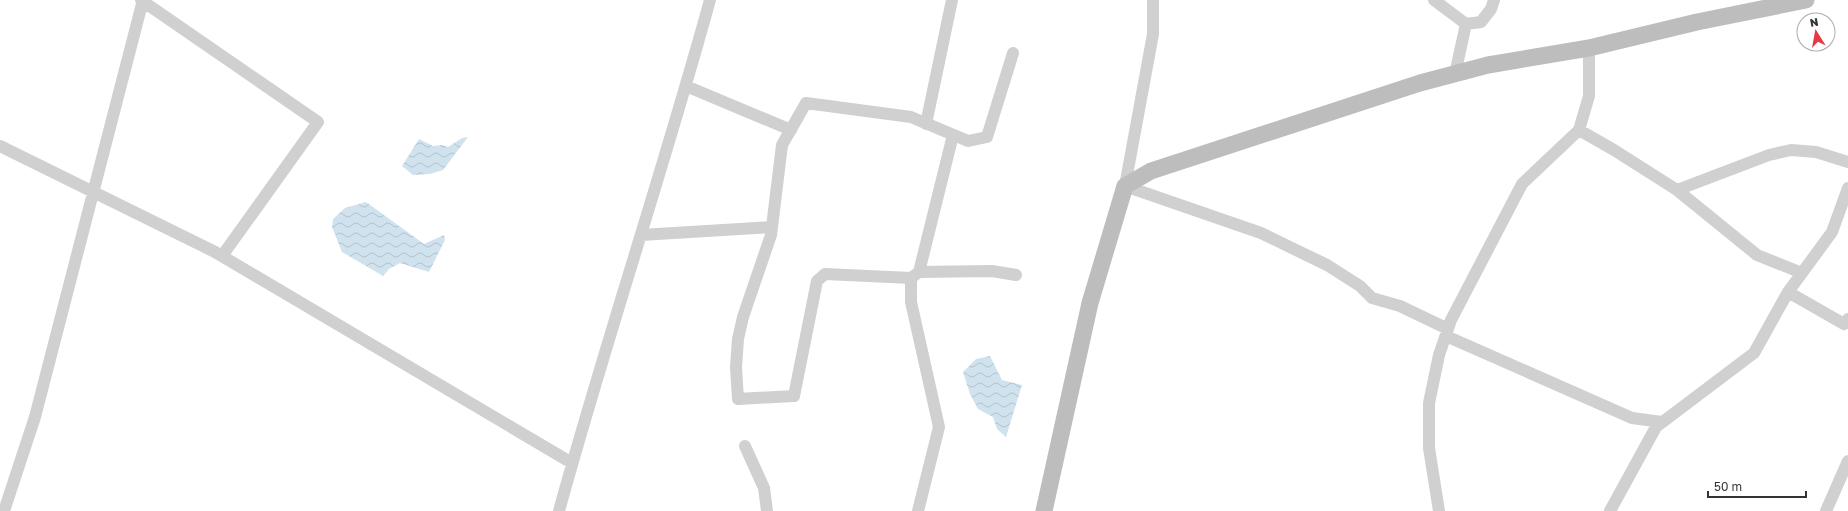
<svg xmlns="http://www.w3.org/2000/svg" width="1848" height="511" font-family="'Golos Text',sans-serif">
<defs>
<pattern id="water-waves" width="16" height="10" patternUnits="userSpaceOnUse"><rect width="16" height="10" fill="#cfe2ee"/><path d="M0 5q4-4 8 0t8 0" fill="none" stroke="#b2c2cd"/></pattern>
</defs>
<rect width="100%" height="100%" fill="#fff"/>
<path fill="url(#water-waves)" d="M468,137l-25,33 -13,4 -17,1 -11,-9 17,-27 14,7 9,-1 6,2 14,-9z
M366,202l58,42 20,-9 1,5 -16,32 -29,-9 -11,6 -6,7 -41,-24 -10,-25 1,-8 12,-11z
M990,356l12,24 20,5 -16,52 -9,-8 -4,-12 -15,-8 -8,-15 -7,-22 13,-13z"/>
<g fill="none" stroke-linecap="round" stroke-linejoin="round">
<path stroke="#d0d0d0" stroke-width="12" d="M141,0l177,122 -96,134
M1153,0v34l-28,152 136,47 66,32 33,21 12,12 28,8 48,23
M1434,0l32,24 -11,50
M1466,24l15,-2 10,-13 3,-9
M686,86l105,44
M926,124l26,-124
M1579,130l35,20 63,40 80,65 45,18
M953,135l-34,137 -8,6 -86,-4 -8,7 -23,115 -56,3 -2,-32 2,-28 5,-22 28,-82 11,-90 24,-42 105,14 57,24 19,-4 26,-84
M0,146l215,106 357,211
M1677,190l92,-35 22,-5 25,2 32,10
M641,235l131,-8
M919,272l73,-1 24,4
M911,278v24l28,125 -21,84
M1788,292l56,32 4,-5
M1446,336l186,82 30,4
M745,446l19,42 3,23
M4,511l31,-94 108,-417
M559,511c47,-171 104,-340 151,-511
M1439,511l-10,-63v-45l10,-48 12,-35 71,-136 57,-54 10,-34v-48
M1610,511l46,-84 98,-74 34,-61 44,-60 16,-44
M1826,511l22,-50"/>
<path stroke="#bdbdbd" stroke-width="17" d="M1044,511l46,-208 35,-117 26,-15 269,-88 68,-18 101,-17 108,-26 109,-22"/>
</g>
<g transform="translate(1816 32) rotate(349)"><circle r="19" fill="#ffffff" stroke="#adadad"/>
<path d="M0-3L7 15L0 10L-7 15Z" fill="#e63946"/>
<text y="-6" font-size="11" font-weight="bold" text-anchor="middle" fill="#333333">N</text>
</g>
<path d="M1708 491v6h98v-6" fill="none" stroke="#333333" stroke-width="2"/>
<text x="1714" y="491" font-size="12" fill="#333333" stroke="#ffffff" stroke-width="3" paint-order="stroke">50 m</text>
</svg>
